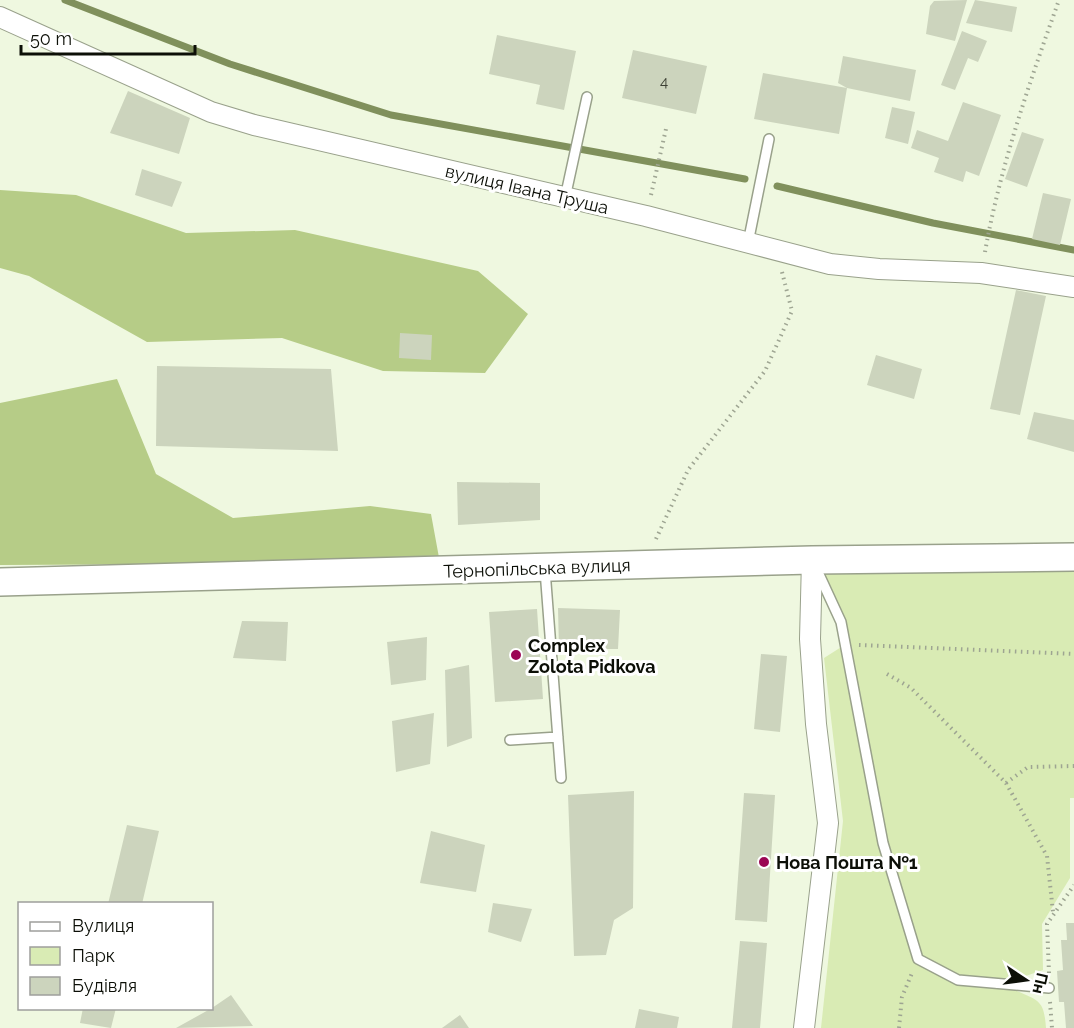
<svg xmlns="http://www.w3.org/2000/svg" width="1074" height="1028" font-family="Raleway,sans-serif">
<rect width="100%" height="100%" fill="#eff8e0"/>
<path fill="#d9ebb4" d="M1074,557v241h-4v80l-28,46 1,46 -26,9v12c23,10 27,10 29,37h-225l22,-207 -19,-163 22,-14 -34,-84z"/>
<path fill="#b6cc87" d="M0,190l76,5 110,38 109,-3 183,41 50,43 -43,59 -102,-2 -101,-33 -135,4 -118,-66 -29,-8z
M117,379l39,95 77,44 137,-12 61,8 9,49 -440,2v-162z"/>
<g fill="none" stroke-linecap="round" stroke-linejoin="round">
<path stroke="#80905c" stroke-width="7" d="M65,0l165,64 161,51 354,64
M777,186l156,37 141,27"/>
</g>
<path fill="#ccd4bd" d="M967,0l-12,41 -29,-7 4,-28 4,-5z
M975,0l42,7 -5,25 -46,-9z
M962,31l25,10 -9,21 -10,-4 -13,32 -14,-5z
M497,35l79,16 -12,59 -28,-6 4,-19 -51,-11z
M633,50l74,16 -11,48 -74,-16z
M843,56l73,14 -6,31 -63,-13 -9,-5z
M763,73l84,15 -8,46 -85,-15z
M128,91l62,27 -11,36 -69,-21z
M963,102l38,13 -22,61 -13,-5 -3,11 -29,-10 5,-14 -28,-10 6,-18 31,11z
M892,107l23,5 -7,32 -23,-6z
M1022,132l22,7 -17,48 -22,-8z
M142,169l40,13 -10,25 -37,-12z
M1043,193l28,6 -11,46 -28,-6z
M1016,290l30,6 -26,119 -30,-6z
M400,333l32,2 -1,25 -32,-2z
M876,355l46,14 -8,30 -47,-14z
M157,366l174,3 7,82 -182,-5z
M1034,412l40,8v32l-47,-13z
M457,482l83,1v37l-82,5z
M558,608l62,2 -2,39h-59z
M537,609l6,90 -48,3 -6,-90z
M242,621l46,1 -2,39 -53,-3z
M427,637l-1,43 -35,5 -4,-43z
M761,654l26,2 -7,76 -26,-3z
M469,665l3,73 -25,9 -2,-77z
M434,713l-4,51 -34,8 -4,-51z
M634,791l-1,117 -19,12 -8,35 -32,1 -6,-161z
M744,793l31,2 -8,127 -32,-2z
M127,825l32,6 -17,73h-34z
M431,831l54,14 -9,47 -56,-9z
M493,903l39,6 -11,33 -33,-10z
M1066,923h8v105h-8l-2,-26h-5l-2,-31 6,-1 -2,-30h6z
M740,941l27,2 -7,85h-28z
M231,995l22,31 -77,2 36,-20z
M83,1008h33l-5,20 -31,-5z
M639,1009l40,8 -2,11h-42z
M460,1015l9,13h-27z"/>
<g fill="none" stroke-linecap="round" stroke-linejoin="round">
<defs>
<path id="lane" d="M565,198l22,-101
M748,243l21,-104
M545,570l16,208
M817,570l24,52 42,221 35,116 40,21 91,8
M510,740l48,-3"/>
<path id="street" d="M0,17l211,95 43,13 392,91 184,48 49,5 102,4 93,14
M804,1028l24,-205 -12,-99 -6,-85 2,-79"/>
<path id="secondary" d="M0,582l812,-22 262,-3"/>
</defs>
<use href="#lane" stroke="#99a18b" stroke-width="12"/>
<use href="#street" stroke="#99a18b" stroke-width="22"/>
<use href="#secondary" stroke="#99a18b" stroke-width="30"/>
<path stroke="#9ea592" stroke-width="4" stroke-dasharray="1.5 4.5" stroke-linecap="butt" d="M651,195l15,-66
M985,252c15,-85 45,-171 74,-252
M656,539l32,-69 77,-99 27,-60 -10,-39
M859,645l215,9
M887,674l24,14 95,95 41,73 6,56
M1006,783l22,-16 46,-1
M1049,973l-2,-49 27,-39
M1050,1002l2,26
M899,1028l3,-31 10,-24"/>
<use href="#lane" stroke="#fff" stroke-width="9"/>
<use href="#street" stroke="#fff" stroke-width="20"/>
<use href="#secondary" stroke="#fff" stroke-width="27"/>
</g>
<g fill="#9b0654" stroke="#fff" stroke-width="2">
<circle cx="516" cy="655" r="6"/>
<circle cx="764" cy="862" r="6"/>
</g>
<g text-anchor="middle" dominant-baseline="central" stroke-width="6" stroke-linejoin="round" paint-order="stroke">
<g font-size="15" fill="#3c4034">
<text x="664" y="82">4</text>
</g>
<g font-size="18" fill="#0c0f07" stroke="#fff">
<text transform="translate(527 189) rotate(13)">вулиця Івана Труша</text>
<text transform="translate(537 568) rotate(-2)">Тернопільська вулиця</text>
</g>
<g font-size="18" font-weight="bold" fill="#0c0f07" stroke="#fff" text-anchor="start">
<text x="528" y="645">Complex<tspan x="528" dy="21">Zolota Pidkova</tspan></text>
<text x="776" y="862">Нова Пошта №1</text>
</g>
</g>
<rect x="18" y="902" width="195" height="108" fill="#ffffff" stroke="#9e9f9c" stroke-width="1.5"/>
<rect x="30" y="922" width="30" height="9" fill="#ffffff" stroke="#9e9f9c" stroke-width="1.5"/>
<text x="72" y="932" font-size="18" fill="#0c0f07">Вулиця</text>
<rect x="30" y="947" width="30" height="18" fill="#d9ebb4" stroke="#9e9f9c" stroke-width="1.5"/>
<text x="72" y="962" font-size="18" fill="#0c0f07">Парк</text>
<rect x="30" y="977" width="30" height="18" fill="#ccd4bd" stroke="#9e9f9c" stroke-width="1.5"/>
<text x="72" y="992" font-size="18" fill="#0c0f07">Будівля</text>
<g transform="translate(1026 980) rotate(103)" stroke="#ffffff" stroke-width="4.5" paint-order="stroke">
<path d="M0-4.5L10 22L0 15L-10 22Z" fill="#0c0f07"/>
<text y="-9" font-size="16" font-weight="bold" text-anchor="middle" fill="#0c0f07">Пн</text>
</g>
<path d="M21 45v9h174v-9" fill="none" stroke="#0c0f07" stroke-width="3"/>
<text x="30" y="45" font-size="18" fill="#0c0f07" stroke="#ffffff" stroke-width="4.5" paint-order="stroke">50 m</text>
</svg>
